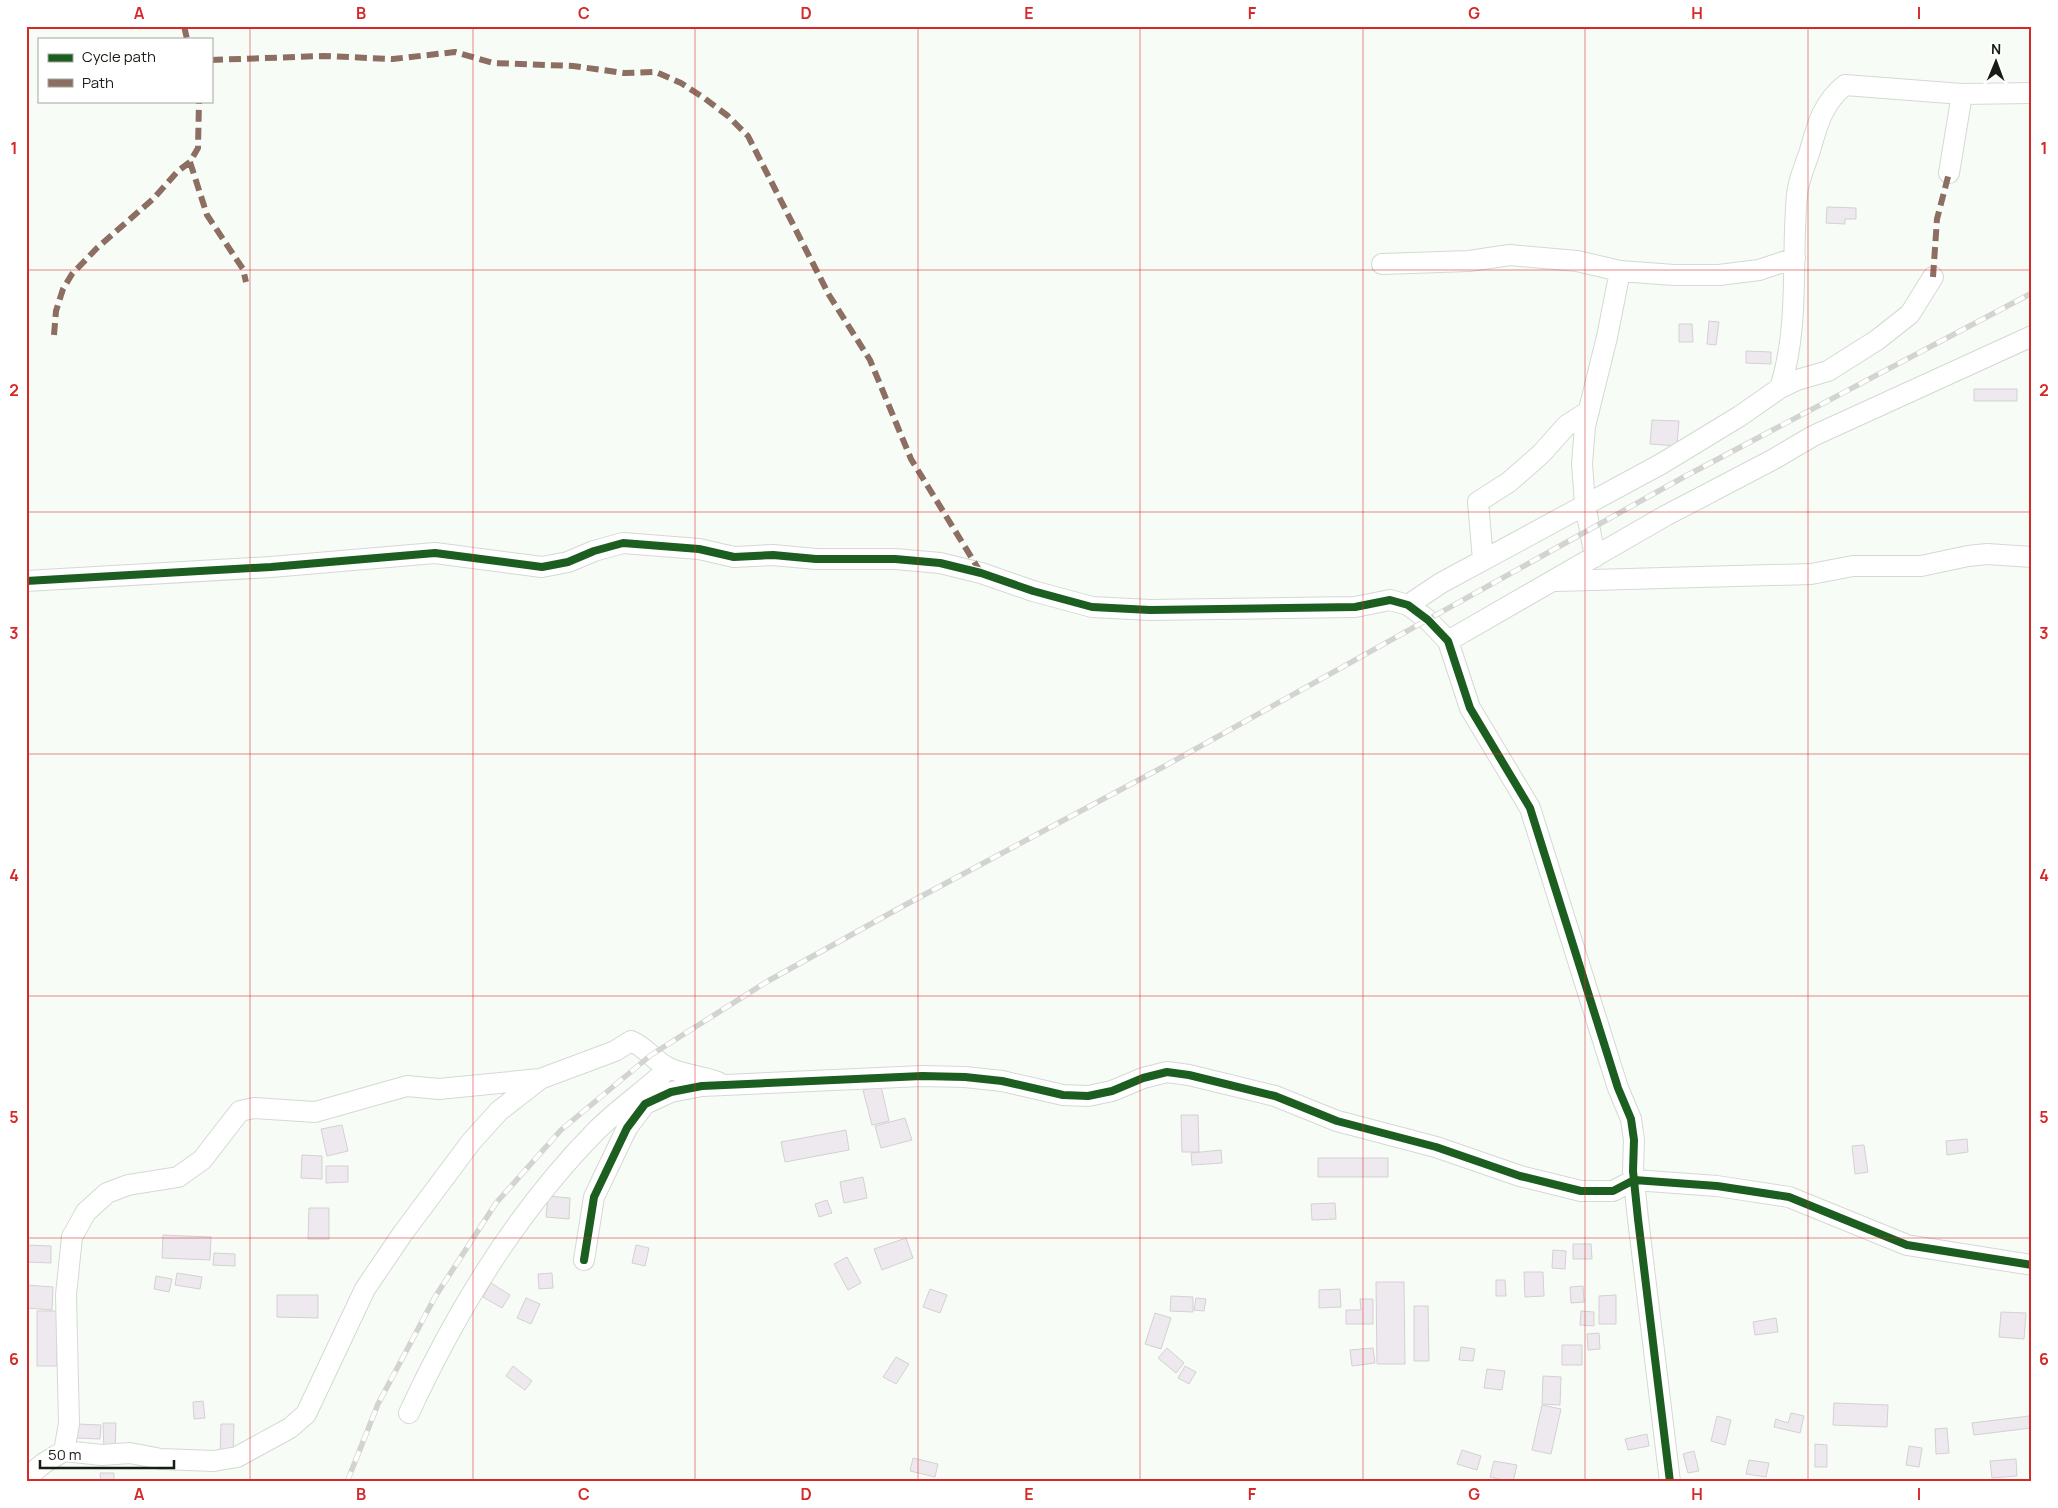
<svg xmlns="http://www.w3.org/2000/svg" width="2058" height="1508" font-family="Manrope,sans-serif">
<rect width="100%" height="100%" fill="#f8fcf7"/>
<path fill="#eee9ee" stroke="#d3d1d2" d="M1827,207l29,1v11h-11v5l-19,-1z
M1709,321l10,1 -3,23 -9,-1z
M1679,324h13l1,18h-14z
M1746,351l25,1v12l-25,-1z
M1974,389h43v12h-43z
M1652,420l27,1 -2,25 -27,-2z
M881,1086l8,35 -17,4 -9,-35z
M1181,1115h17l1,37h-17z
M905,1118l7,22 -31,8 -6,-22z
M342,1125l6,26 -21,5 -6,-27z
M846,1130l3,20 -64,12 -4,-20z
M1967,1139l1,13 -21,3 -1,-14z
M1864,1145l4,27 -13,2 -3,-28z
M1221,1150l1,13 -30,2 -1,-12z
M302,1155l20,1v23l-21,-1z
M1318,1158h70v19h-70z
M326,1166h22v16l-22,1z
M863,1177l4,21 -23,5 -4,-21z
M548,1196l22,2 -1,21 -23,-2z
M827,1200l5,13 -13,4 -4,-13z
M1335,1203l1,16 -24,1 -1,-16z
M309,1208h20v31h-21z
M163,1235l48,2 -1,23 -48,-2z
M906,1238l7,20 -31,12 -8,-21z
M1573,1244h18l1,15h-19z
M26,1245l25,1v17l-25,-1z
M636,1245l13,3 -4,18 -13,-3z
M1553,1250l13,1 -1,18 -13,-1z
M214,1253l21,1v12l-22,-1z
M847,1257l14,26 -13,7 -14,-26z
M1524,1272h19l1,24 -19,1z
M177,1273l25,4 -2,12 -25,-4z
M552,1273l1,15 -14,1 -1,-15z
M156,1276l16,3 -3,13 -15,-3z
M1496,1280h9l1,16h-10z
M1376,1282h28l1,82h-28z
M491,1283l19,12 -8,13 -19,-11z
M26,1285l27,2 -1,23 -26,-2z
M1583,1286l1,16 -13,1 -1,-16z
M930,1289l17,6 -7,18 -17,-6z
M1340,1289l1,18 -22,1v-18z
M277,1295h41v23l-41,-1z
M1616,1295v29h-17v-28z
M1171,1296l22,1v15l-23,-1z
M526,1298l14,6 -9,20 -14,-6z
M1196,1298l10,1 -2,12 -10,-1z
M1360,1299h13v25h-27v-14h15z
M1414,1306h14l1,55h-15z
M37,1311h20v55h-20z
M1581,1311l13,1v14l-14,-1z
M2001,1312l25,1 -2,26 -25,-2z
M1155,1313l16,5 -10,31 -16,-5z
M1776,1318l2,14 -23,3 -2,-13z
M1599,1333l1,16 -12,1 -1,-16z
M1562,1345h20v20h-20z
M1461,1347l14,2 -2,12 -14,-1z
M1167,1348l17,15 -8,10 -18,-15z
M1373,1348l2,15 -23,3 -2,-16z
M896,1357l13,7 -13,20 -13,-7z
M513,1366l19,15 -7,9 -19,-14z
M1185,1366l11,6 -7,12 -11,-6z
M1487,1369l18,2 -3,19 -18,-2z
M1543,1376l18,1 -1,28 -18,-1z
M203,1401l2,17 -11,1 -1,-17z
M1834,1403l54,2 -1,22 -54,-2z
M1542,1405l19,4 -10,45 -19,-4z
M1791,1413l13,3 -4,17 -26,-6 2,-8 12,4z
M1717,1416l14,4 -6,25 -14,-4z
M2029,1416l2,12 -57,7 -2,-12z
M103,1423h13l-1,28h-11z
M77,1424l24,1 -1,14 -24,-1z
M221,1424h13l-1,31h-13z
M1947,1428l2,25 -13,1 -1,-25z
M1647,1434l2,12 -21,4 -3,-11z
M1815,1444l12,1v22h-12z
M1909,1446l13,2 -3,19 -13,-2z
M1462,1450l19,6 -4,14 -20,-6z
M1694,1451l5,20 -11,2 -5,-19z
M913,1458l25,6 -3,13 -25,-6z
M2016,1459l1,17 -25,2 -2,-17z
M1749,1460l20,3 -3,14 -20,-3z
M1494,1461l23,4 -4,17 -23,-5z
M100,1473h14v9h-13z"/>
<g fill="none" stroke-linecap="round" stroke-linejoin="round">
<defs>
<path id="minor" d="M1949,173l13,-79
M1382,264l87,-3 41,-6 67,6 43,10 54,4h45l40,-5 36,-12
M1780,388c20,-62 11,-130 17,-193 1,-16 10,-33 14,-48 7,-25 13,-45 34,-62l117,9 70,-1
M1595,557l-10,-53 -3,-40 3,-38 22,-89 13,-66
M1483,560l-5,-58 31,-20 32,-28 26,-29 22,-14
M26,581l245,-14 164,-14 107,14 26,-5 26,-11 29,-8 76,6 35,8 39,-2 43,4h79l45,4 41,10 52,18 59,16 58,3 205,-3 35,-7 18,5 20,15 20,21 22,67 60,100 88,280 13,31 3,21 -1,31 5,48 32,263
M1556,581l255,-7 42,-8h68l47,-10 19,-2 45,3
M1408,605l33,-22 220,-119 79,-48 40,-28 17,-8 31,-9 49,-31 33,-26 23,-37
M1448,641l217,-125 109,-57 39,-23 219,-100
M584,1260l10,-63 33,-69 18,-24 26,-12 31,-6 220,-10 43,1 37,4 61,14 25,1 24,-5 31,-13 24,-6 22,3 86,21 62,25 99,26 84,29 61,15h32l21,-11 83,6 72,11 118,48 125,20
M409,1413c48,-104 107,-201 188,-283 22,-22 49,-40 72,-62
M64,1451l38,4 28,-2 31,6 53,2 23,-4 53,-29 16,-14 59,-125 38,-56 68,-91 28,-31 41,-32
M26,1478l18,-15 20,-12 5,-27 -3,-129 6,-58 14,-25 21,-19 21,-8 50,-8 24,-17 38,-49 14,-3 61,4 92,-26 32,3 101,-10 75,-28 16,-10c15,6 23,20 38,27 15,7 33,8 49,14"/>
</defs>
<use href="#minor" stroke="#d4d9d3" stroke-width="22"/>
<use href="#minor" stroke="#fefffe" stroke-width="20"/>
<defs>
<path id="rail" d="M347,1482l31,-78 57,-107 61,-94 65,-73 90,-75 117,-74 137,-76 258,-138 519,-289 350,-185"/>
</defs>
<use href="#rail" stroke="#d3d4d2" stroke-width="5.5"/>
<use href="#rail" stroke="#fff" stroke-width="4" stroke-dasharray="11" stroke-linecap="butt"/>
<path stroke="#8d6e63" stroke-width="6" stroke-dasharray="12 6" stroke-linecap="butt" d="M184,26l3,13
M211,60l112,-4 70,3 62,-7 38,11 80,3 51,7 32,-1 25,11 23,15 24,18 20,20 81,159 41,65 41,99 70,114
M190,162l17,53 36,54 3,13
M1933,277l4,-58 12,-46
M54,335l2,-24 7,-22 9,-15 25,-26 56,-49 25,-28 12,-9 8,-14 1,-47"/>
<defs>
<path id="cycleway" d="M26,581l245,-14 164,-14 107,14 26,-5 26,-11 29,-8 76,6 35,8 39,-2 43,4h79l45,4 41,10 52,18 59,16 58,3 205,-3 35,-7 18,5 20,15 20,21 22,67 60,100 88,280 13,31 3,21 -1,31 5,48 32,263
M584,1260l10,-63 33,-69 18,-24 26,-12 31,-6 220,-10 43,1 37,4 61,14 25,1 24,-5 31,-13 24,-6 22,3 86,21 62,25 99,26 84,29 61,15h32l21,-11 83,6 72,11 118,48 125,20"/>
</defs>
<use href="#cycleway" stroke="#fff" stroke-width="11"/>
<use href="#cycleway" stroke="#1b5e20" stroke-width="8"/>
</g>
<path fill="none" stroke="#d62828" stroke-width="1" stroke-opacity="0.55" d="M250,26v1456M473,26v1456M695,26v1456M918,26v1456M1140,26v1456M1363,26v1456M1585,26v1456M1808,26v1456M26,270h2006M26,512h2006M26,754h2006M26,996h2006M26,1238h2006"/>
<rect width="2058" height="1508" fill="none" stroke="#ffffff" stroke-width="55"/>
<rect x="38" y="38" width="175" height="65" fill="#ffffff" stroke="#a2a5a1"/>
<rect x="48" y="54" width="25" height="8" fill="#1b5e20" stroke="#a2a5a1"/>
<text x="82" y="62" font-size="15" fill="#171d15">Cycle path</text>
<rect x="48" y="79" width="25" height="8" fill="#8d6e63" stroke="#a2a5a1"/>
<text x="82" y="88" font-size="15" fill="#171d15">Path</text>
<g transform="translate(1996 62) rotate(1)" stroke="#ffffff" stroke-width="4" paint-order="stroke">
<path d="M0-4L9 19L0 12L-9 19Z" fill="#171d15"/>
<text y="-8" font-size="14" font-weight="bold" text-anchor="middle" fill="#171d15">N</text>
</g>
<path d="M40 1460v8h134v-8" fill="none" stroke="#171d15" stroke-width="2.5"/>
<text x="48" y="1460" font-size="15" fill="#171d15" stroke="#ffffff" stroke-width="4" paint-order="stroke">50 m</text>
<rect x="28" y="28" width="2002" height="1452" fill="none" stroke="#d62828" stroke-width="2"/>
<g font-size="16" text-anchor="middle" font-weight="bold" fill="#d62828">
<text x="139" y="19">A</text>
<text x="361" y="19">B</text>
<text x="584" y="19">C</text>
<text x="806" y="19">D</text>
<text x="1029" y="19">E</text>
<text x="1252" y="19">F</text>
<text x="1474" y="19">G</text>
<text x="1697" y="19">H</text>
<text x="1919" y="19">I</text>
<text x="14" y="154">1</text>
<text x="2044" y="154">1</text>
<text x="14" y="396">2</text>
<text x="2044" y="396">2</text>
<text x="14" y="639">3</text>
<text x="2044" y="639">3</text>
<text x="14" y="881">4</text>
<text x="2044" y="881">4</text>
<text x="14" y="1123">5</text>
<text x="2044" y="1123">5</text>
<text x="14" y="1365">6</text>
<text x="2044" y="1365">6</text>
<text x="139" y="1500">A</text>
<text x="361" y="1500">B</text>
<text x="584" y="1500">C</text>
<text x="806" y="1500">D</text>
<text x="1029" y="1500">E</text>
<text x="1252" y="1500">F</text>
<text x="1474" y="1500">G</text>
<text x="1697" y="1500">H</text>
<text x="1919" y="1500">I</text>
</g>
</svg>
